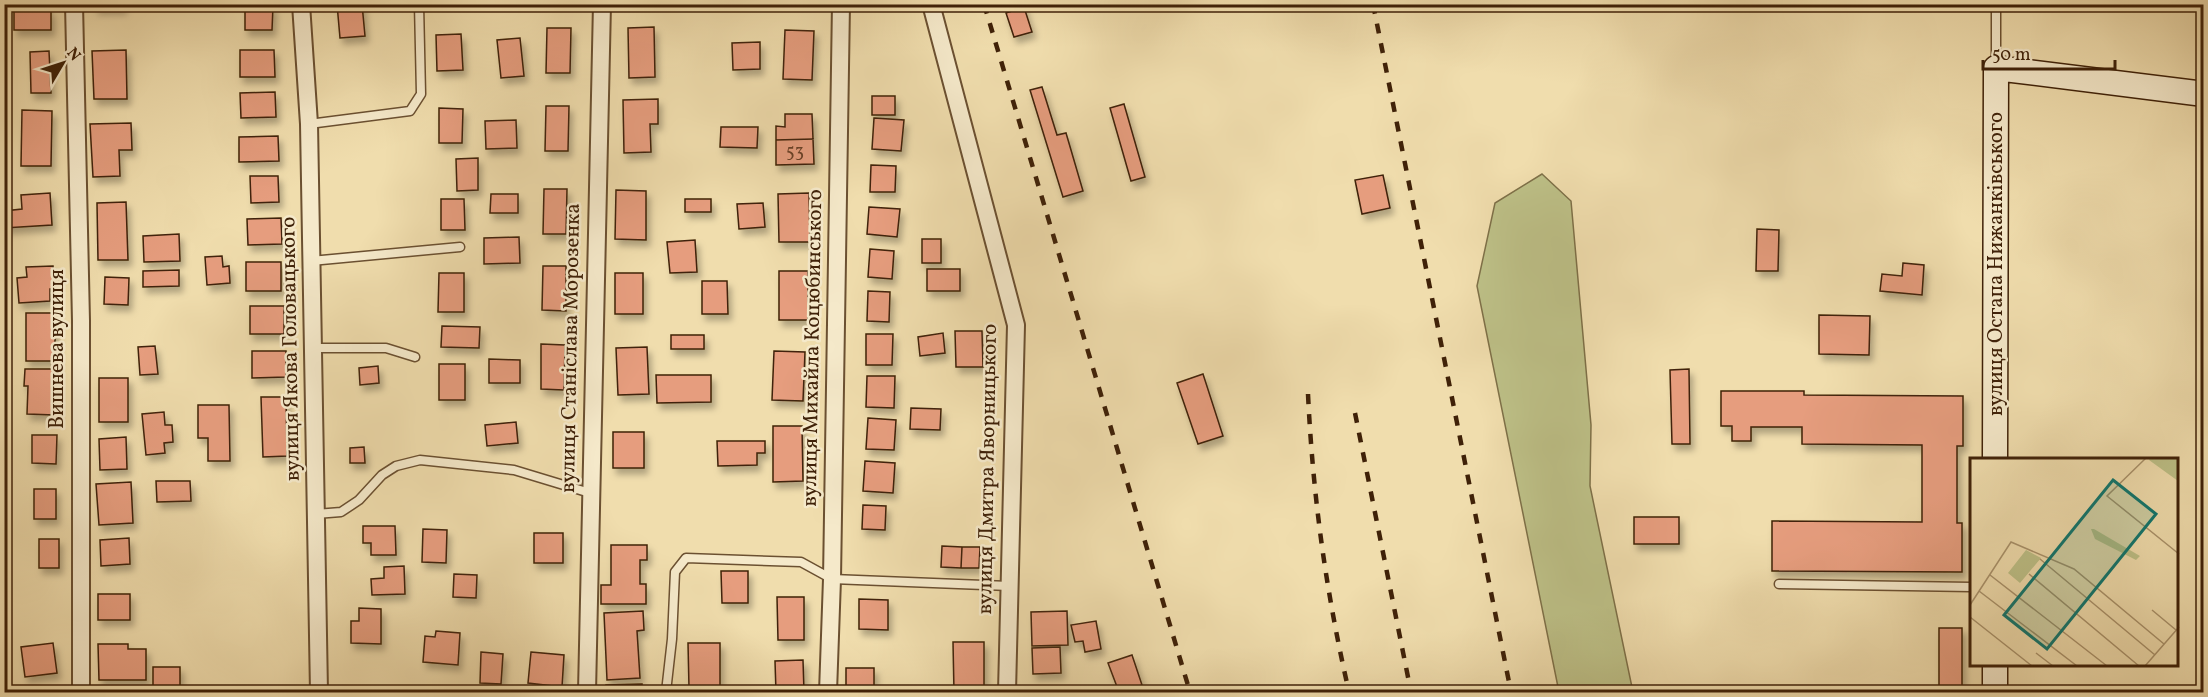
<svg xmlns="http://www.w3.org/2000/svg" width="2208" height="697" font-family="Vollkorn,serif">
<defs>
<filter id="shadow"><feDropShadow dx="3.5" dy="6" stdDeviation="3" flood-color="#0004"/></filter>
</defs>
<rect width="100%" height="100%" fill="#f0ddad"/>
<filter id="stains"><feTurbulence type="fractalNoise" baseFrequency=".00333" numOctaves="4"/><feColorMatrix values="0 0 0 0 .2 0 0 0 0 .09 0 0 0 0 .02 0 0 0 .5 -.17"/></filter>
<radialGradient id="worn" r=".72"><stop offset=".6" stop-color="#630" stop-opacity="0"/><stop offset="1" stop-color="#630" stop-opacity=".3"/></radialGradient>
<path fill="#bdc087" stroke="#7e7048" stroke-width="1.5" d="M1542,174l29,27 20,224 -1,61 43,206h-74l-82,-406 18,-83z"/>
<path fill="#e69d7e" stroke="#3f2108" stroke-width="1.5" filter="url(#shadow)" d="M14,4h33v7h4v19h-37z
M95,4h28v4h-28z
M337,4h25l3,32 -25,2z
M1010,4h13l9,28 -18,5 -8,-24 6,-2z
M245,5l28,1 -1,24h-27z
M654,27l1,50 -26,1 -1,-50z
M547,28h24l-1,45h-24z
M785,30l29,1 -2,49 -29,-1z
M461,34l2,36 -26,1 -1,-36z
M520,38l4,38 -23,2 -4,-38z
M760,42v27l-27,1 -1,-27z
M126,50l1,49h-33l-2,-48z
M240,50h34l1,27h-35z
M49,51l2,42h-20l-1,-41z
M1042,87l15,48 9,-2 17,58 -20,6 -33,-107z
M275,92l1,25 -35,1 -1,-25z
M872,96h23v19h-23z
M658,99v25h-8l1,28 -27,1 -1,-53z
M1124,104l21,73 -14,4 -21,-73z
M546,106h23l-1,45h-23z
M439,108l24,1 -1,34h-23z
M22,110l30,1 -1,55h-30z
M785,114h27l1,25 -37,1v-14l9,1z
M874,118l30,2 -3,31 -29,-2z
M516,120l1,28 -31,1 -1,-28z
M131,123l1,27h-13l1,26 -27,1 -3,-53z
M721,127h37l-1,21 -37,-1z
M278,136l1,25 -40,1v-25z
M813,139l1,25 -38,1v-25z
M478,158v32l-21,1 -1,-32z
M871,165l25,1 -1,26h-25z
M1383,175l7,33 -28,6 -7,-34z
M250,176h28l1,26 -28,1z
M544,189h23l-1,45h-23z
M616,190l30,1v49l-31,-1z
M50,193l2,32 -48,3v-17l18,-2 -1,-14z
M809,193l1,49h-31l-1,-48z
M491,194h27v19h-28z
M441,199h23l1,31h-24z
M685,199h26v13h-26z
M126,202l2,58h-30l-1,-57z
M763,203l2,24 -26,2 -2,-25z
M869,207l31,2 -3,28 -30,-3z
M281,218l1,26 -34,1 -1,-26z
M1757,229l22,1 -1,41h-22z
M179,234l1,27 -36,1 -1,-26z
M519,237l1,26 -36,1v-26z
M922,239h19v24h-19z
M695,240l2,32 -27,1 -3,-31z
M870,249l24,2 -2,28 -24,-2z
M222,256l1,11 6,-1 1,17 -23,2 -2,-28z
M246,262h35v29h-35z
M1903,263l21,2 -2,30 -42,-4 2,-17 20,2z
M53,266l1,23h-4v12l-31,2 -2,-25 10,-1 -1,-10z
M543,266h23v45l-24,-1z
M927,269h33v22h-33z
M179,270v16l-36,1v-16z
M779,271h29v49h-29z
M439,273h25v39h-26z
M615,273h28v41h-28z
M105,277l24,1 -1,27 -24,-1z
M702,281h25l1,33h-26z
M868,291l22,1 -1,30 -22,-1z
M250,306h34v28h-34z
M26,313h29v48h-29z
M1819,315l51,1 -1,39 -50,-1z
M442,326l38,1 -1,21 -38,-1z
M955,331h27l1,36h-27z
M943,333l2,20 -25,3 -2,-19z
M866,334h27l-1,31h-26z
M671,335h33v14h-33z
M541,344l24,1 -1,45 -23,-1z
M155,346l3,28 -18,1 -2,-28z
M647,347l2,47 -31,1 -2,-47z
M252,351h34v26l-34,1z
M774,351l31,1 -2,49 -31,-1z
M489,359l31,1v23h-31z
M439,364h26v36h-26z
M378,366l1,17 -19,2 -1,-17z
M25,369h31l-1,46 -28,-1 1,-28h-4z
M1689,369l1,75h-18l-2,-74z
M1203,374l20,62 -25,8 -21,-61z
M656,375h55v27l-54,1z
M867,376h28l-1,32 -28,-1z
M99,378h29v44h-29z
M1721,391h83v4l159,1v50h-6v77h5v49l-190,-1v-50l150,1v-77l-120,-1v-17h-51v14h-19v-15h-11z
M261,397h25l1,59 -24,1z
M198,405h31l1,56h-22v-23h-10z
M911,408l30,1 -1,21 -30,-1z
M164,412l1,13h7l1,17 -9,1 1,10 -19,2 -4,-41z
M868,418l28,2 -2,30 -28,-1z
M516,422l2,21 -31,3 -2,-21z
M773,426h29l1,55 -30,1z
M613,432h31v36h-31z
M32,435h25l-1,29 -24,-1z
M126,437l1,32 -27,1 -1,-31z
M717,441h48v12h-8v12l-39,1z
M364,447l1,16h-15v-15z
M865,461l30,2 -2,30 -30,-2z
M156,481h34l1,20 -34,1z
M131,482l2,41 -34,2 -3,-41z
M34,489h22v30h-22z
M863,505l23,1 -1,24 -23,-1z
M1634,517h45v27h-45z
M363,526h32l1,29h-25v-12h-8z
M423,529l24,1 -1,33 -24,-1z
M534,533h29v30h-29z
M129,538l1,26 -29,2 -1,-26z
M39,539h20v29h-20z
M611,545h36v15h-7v24h6v20h-45v-19h10z
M942,546l20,1 -1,21 -20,-1z
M962,547h18l-1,21h-18z
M404,566l1,28 -33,1 -1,-16 13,-1v-11z
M721,571h27v32h-26z
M454,574l23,1 -1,23 -23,-1z
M98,594h32v26h-32z
M777,597h27v43h-26z
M859,599l29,1v30l-29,-1z
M359,608l22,1v35l-30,-1v-22h8z
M643,611l1,19 -7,1 3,47 -33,2 -3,-67z
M1067,611l1,34 -36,1 -1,-34z
M1096,621l5,28 -16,3 -2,-11 -8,1 -4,-17z
M1939,628h23v64h-23z
M436,631l24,2 -2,32 -35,-3 2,-26 10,1z
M953,642h31v50h-30z
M53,643l4,30 -32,4 -4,-30z
M688,643h32v45h-31z
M98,644h30v5h18v31h-47z
M1060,647l1,26 -28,1 -1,-26z
M481,652l22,2 -2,30 -21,-1z
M531,652l33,3 -2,32 -34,-4z
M1132,655l10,30 -23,7 -11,-29z
M803,660l1,32h-28l-1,-31z
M153,667h27v20l-27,-1z
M846,668h28v24h-28z
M642,684v8h-36v-7z"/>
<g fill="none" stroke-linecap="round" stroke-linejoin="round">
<defs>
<path id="service" d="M1996,4v64
M309,124l101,-13 11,-17 -2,-90
M311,261l149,-14
M313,348h73l29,9
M316,514l25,-2 18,-12 23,-25 14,-9 24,-6 94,10 76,23
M1779,584l192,3
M666,692l6,-53 3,-67 11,-14 115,4 31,17 177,7"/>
<path id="minor" d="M74,4l7,317v371
M301,4l8,120 10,568
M931,4l85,321 -9,367
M587,692l15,-688
M828,692l4,-113 9,-575"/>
<path id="secondary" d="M1995,460l1,-392 208,26
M1995,692v-26"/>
</defs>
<use href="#service" stroke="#6b5031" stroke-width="11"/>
<use href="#minor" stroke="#6b5031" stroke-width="20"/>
<use href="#secondary" stroke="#3f2108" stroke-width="27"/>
<use href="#service" stroke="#f5e9ca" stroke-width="8"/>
<use href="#minor" stroke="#f5e9ca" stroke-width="16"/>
<use href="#secondary" stroke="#f5e9ca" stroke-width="24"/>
<path stroke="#3f2108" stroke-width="4.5" stroke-dasharray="10 10" stroke-linecap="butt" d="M984,4l206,688
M1373,4l138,688
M1308,394c5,104 18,198 41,298
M1355,413l56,279"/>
</g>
<g text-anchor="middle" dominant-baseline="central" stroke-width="5" stroke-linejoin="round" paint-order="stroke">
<g font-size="18" fill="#694026">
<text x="795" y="152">53</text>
</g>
<g font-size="21" fill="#3f2108" stroke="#f5e9ca">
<text transform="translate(1996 264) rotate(-90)">вулиця Остапа Нижанківського</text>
<text transform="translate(571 348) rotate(-89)">вулиця Станіслава Морозенка</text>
<text transform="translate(813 348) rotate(-89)">вулиця Михайла Коцюбинського</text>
<text transform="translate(57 349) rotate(-90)">Вишнева вулиця</text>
<text transform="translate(291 349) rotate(-91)">вулиця Якова Головацького</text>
<text transform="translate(988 469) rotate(-89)">вулиця Дмитра Яворницького</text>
</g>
</g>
<g transform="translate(1970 458)">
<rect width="208" height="208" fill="#f0ddad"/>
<path d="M180,0h28v23l-29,-21zM121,71h3l46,27 -4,4 -41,-21zM56,92l15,8 -21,25 -12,-10z" fill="#bdc087"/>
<path fill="none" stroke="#a9926b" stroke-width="1.5" d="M176,0l-39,38 72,58M70,101l115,96M59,116l110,92M20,117l117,91M9,133l98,75M0,147l41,-63 63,27 90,75M182,152l24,20M0,159l62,49M66,195l17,13M175,208l34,-39"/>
<path fill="#0f766e" fill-opacity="0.15" stroke="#0f766e" stroke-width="3" d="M143,22l43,34 -109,135 -43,-34z"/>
<rect width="208" height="208" fill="none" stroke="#3f2108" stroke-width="3"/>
</g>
<rect width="2208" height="697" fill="none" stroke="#f0ddad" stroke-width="24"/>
<rect x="6" y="6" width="2196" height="685" fill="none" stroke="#3f2108" stroke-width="3"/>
<rect x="12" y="12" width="2184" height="673" fill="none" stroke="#3f2108" stroke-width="1.5"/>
<g transform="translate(63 63) rotate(51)" stroke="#f5e9ca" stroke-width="4.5" paint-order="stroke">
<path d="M0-4.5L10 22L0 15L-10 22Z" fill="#3f2108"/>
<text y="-9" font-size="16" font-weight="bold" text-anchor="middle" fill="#3f2108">N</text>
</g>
<path d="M1983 60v9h132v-9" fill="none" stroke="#3f2108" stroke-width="3"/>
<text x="1992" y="60" font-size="18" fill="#3f2108" stroke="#f5e9ca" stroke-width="4.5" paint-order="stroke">50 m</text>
<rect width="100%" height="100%" filter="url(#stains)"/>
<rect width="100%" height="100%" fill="url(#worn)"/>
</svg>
